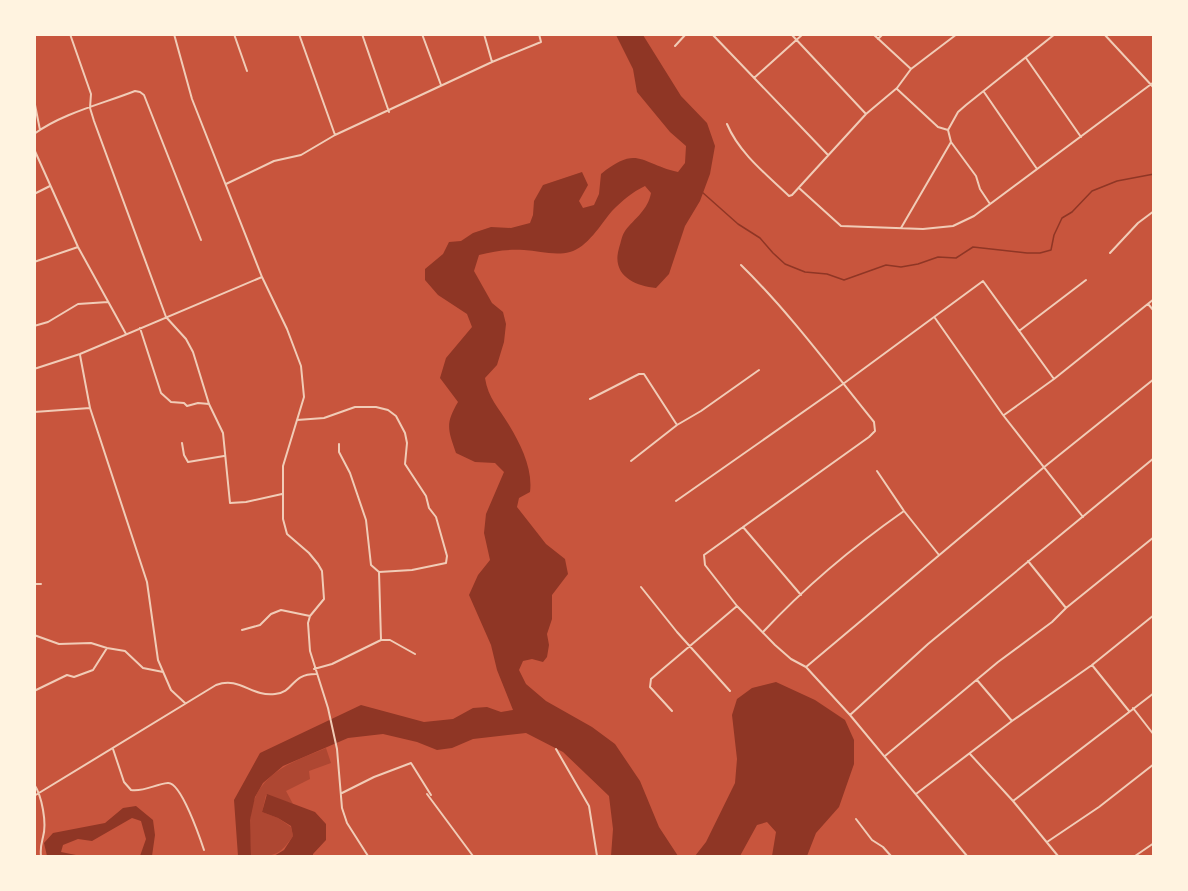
<svg xmlns="http://www.w3.org/2000/svg" width="1188" height="891" font-family="Quicksand,sans-serif">
<rect width="100%" height="100%" fill="#c8553d"/>
<path fill="#ae4732" d="M326,748l5,15 -22,8 1,8 -24,12 7,13 -27,-9 -4,17 16,6 13,9 2,9c-14,20 -18,20 -42,20 0,-12 -2,-25 -1,-37 4,-45 40,-56 76,-71z"/>
<path fill="#8f3625" d="M616,35h27l38,61 26,27 8,23 -5,28 -10,27 -15,25 -16,48 -13,14c-22,-2 -45,-13 -37,-40 2,-6 3,-13 6,-17 10,-13 23,-21 26,-38l-6,-7c-13,6 -23,15 -33,25 -11,13 -25,37 -42,41 -15,4 -31,-1 -46,-2 -16,-1 -30,1 -45,5l-5,16 18,32 11,9 3,12 -2,18 -7,23 -12,13c3,20 14,30 24,47 12,20 24,44 21,67l-11,6 -2,9 29,37 19,15 3,15 -16,21v24l-5,15 2,11 -2,12 -4,5 -11,-3 -9,2 -4,9 7,14 20,17 46,26 23,17 25,37 19,46 19,29h-67l2,-27 -4,-33 -46,-44 -37,-19 -53,6 -21,9 -15,2 -20,-8 -34,-8 -35,4 -65,28 -20,17 -8,14 -5,23 1,36h-13l-4,-56 26,-47 101,-48 63,17 29,-3 20,-11 14,-1 14,5 12,-2 -16,-40 -6,-25 -22,-50 9,-20 12,-15 -6,-27 2,-19 18,-42 -9,-9 -20,-1 -19,-9c-8,-23 -11,-29 2,-51l-18,-24 6,-20 26,-31 -5,-13 -29,-19 -13,-15v-11l18,-15 6,-12 12,-1 12,-8 18,-6 20,1 19,-5 3,-8 1,-14 9,-16 39,-13 6,13 -9,16 4,7 11,-3 5,-11 2,-20c37,-30 40,-10 77,-2l7,-9 1,-17 -16,-14 -33,-40 -4,-23z
M776,682l39,18 30,20 9,20v24l-15,43 -23,26 -9,23h-35l4,-24 -9,-10 -10,3 -17,31h-45l11,-14 29,-59 2,-24 -5,-44 5,-16 15,-11z
M267,794l48,18 11,12v16l-13,14v2h-39l10,-6 9,-14 -2,-10 -13,-8 -16,-6z
M136,806l17,14 2,15 -3,21h-12l6,-17 -5,-18 -9,-3 -40,23 -14,-2 -15,6 -2,7 20,4h-34l-3,-13 9,-10 52,-10 18,-15z"/>
<g fill="none" stroke-linecap="round" stroke-linejoin="round">
<path stroke="#8f3625" stroke-width="1.5" d="M702,192l36,32 22,14 13,15 12,11 20,8 22,2 17,6 42,-15 15,2 17,-3 20,-7 18,1 17,-11 54,6h13l11,-3 3,-15 8,-17 10,-6 20,-21 25,-10 37,-7"/>
<path stroke="#f1ccb7" stroke-width="2" d="M70,34l21,60 -1,14 4,13 72,196 20,22 7,13 16,52 14,29 7,70 16,-1 36,-8
M174,34l18,65 70,178 25,52 14,37 3,31 -21,69v53l4,15 22,19 9,11 4,7 2,28 -14,17 -2,7 2,28 18,57 9,41 5,59 5,15 21,33
M234,34l13,37
M299,34l36,101
M362,34l27,78
M422,34l19,51
M484,34l8,28
M712,34l116,121
M791,34l75,80
M873,34l38,35
M1104,34l50,54
M878,39l5,-5
M675,46l11,-12
M1026,58l55,79
M754,78l49,-44
M897,89l41,38 10,3
M984,92l53,77
M34,100l6,30
M727,124c12,29 40,51 62,72l3,-1 74,-81 31,-26 14,-19 46,-35
M34,134c29,-21 68,-30 101,-43l5,1 4,3 57,145
M34,149l44,98 48,87
M226,184l48,-23 27,-6 34,-20 157,-73 49,-20 -2,-8
M799,188l42,38 82,3 30,-3 21,-10 180,-134
M34,194l16,-8
M990,204l-10,-15 -4,-13 -25,-34 -3,-12 10,-18 8,-7 89,-71
M901,228l50,-86
M1110,253l28,-30 16,-12
M34,262l44,-15
M741,265c49,48 90,104 133,157l1,9 -6,6 -165,118 1,10 32,41 38,39 16,14 15,8 44,48 117,141
M1148,304l6,7
M935,318l68,97 80,102
M34,326l14,-4 30,-18 30,-2
M140,328l21,65 10,9 13,1 3,3 11,-3 11,1
M1019,331l67,-51
M80,355l10,53
M34,369l46,-15 182,-77
M590,399l49,-25h5l33,51
M34,412l56,-4 57,174 11,78 13,30 14,13
M1004,415l50,-36 100,-80
M297,420l27,-2 31,-11h21l12,3 8,6 9,17 2,10 -2,21 21,32 3,12 7,9 11,39 -1,7 -34,7 -33,2 -8,-7 -5,-45 -16,-47 -11,-21v-8
M182,443l2,12 4,7 36,-6
M631,461l46,-36 24,-14 58,-41
M877,471l27,40 35,44
M676,501l167,-117 140,-103 71,98
M743,527l58,68
M1028,561l38,47
M379,572l2,68
M34,584h7
M641,587l36,45 53,59
M242,630l18,-5 11,-11 10,-4 29,6
M763,632c42,-45 91,-86 141,-121
M34,635l25,9 32,-1 16,5 18,3 18,17 20,4
M1092,665l37,46
M806,667l237,-199 111,-89
M314,669l18,-5 49,-24h9l25,14
M977,680l35,41
M34,691l33,-16 7,2 19,-7 14,-22
M1133,708l21,27
M672,711l-22,-24 1,-8 86,-73
M850,715l78,-71 226,-186
M113,749l11,33 7,8c14,2 24,-6 37,-7 13,-1 32,55 36,67
M556,749l33,57 8,50
M970,754l43,47 45,55
M885,756l113,-94 54,-40 14,-14 88,-71
M34,784c8,12 13,39 9,53 -2,8 -3,11 -2,19
M342,793l32,-16 37,-14 20,32
M427,794l46,62
M916,794l96,-73 80,-56 62,-50
M34,796l182,-111c24,-9 35,12 59,9 20,-2 15,-20 41,-20
M1013,801l141,-108
M856,819l16,21 11,7 8,9
M1047,842l52,-35 55,-43
M1135,856l19,-13"/>
</g>
<rect width="1188" height="891" fill="none" stroke="#fff3e0" stroke-width="72"/>
</svg>
